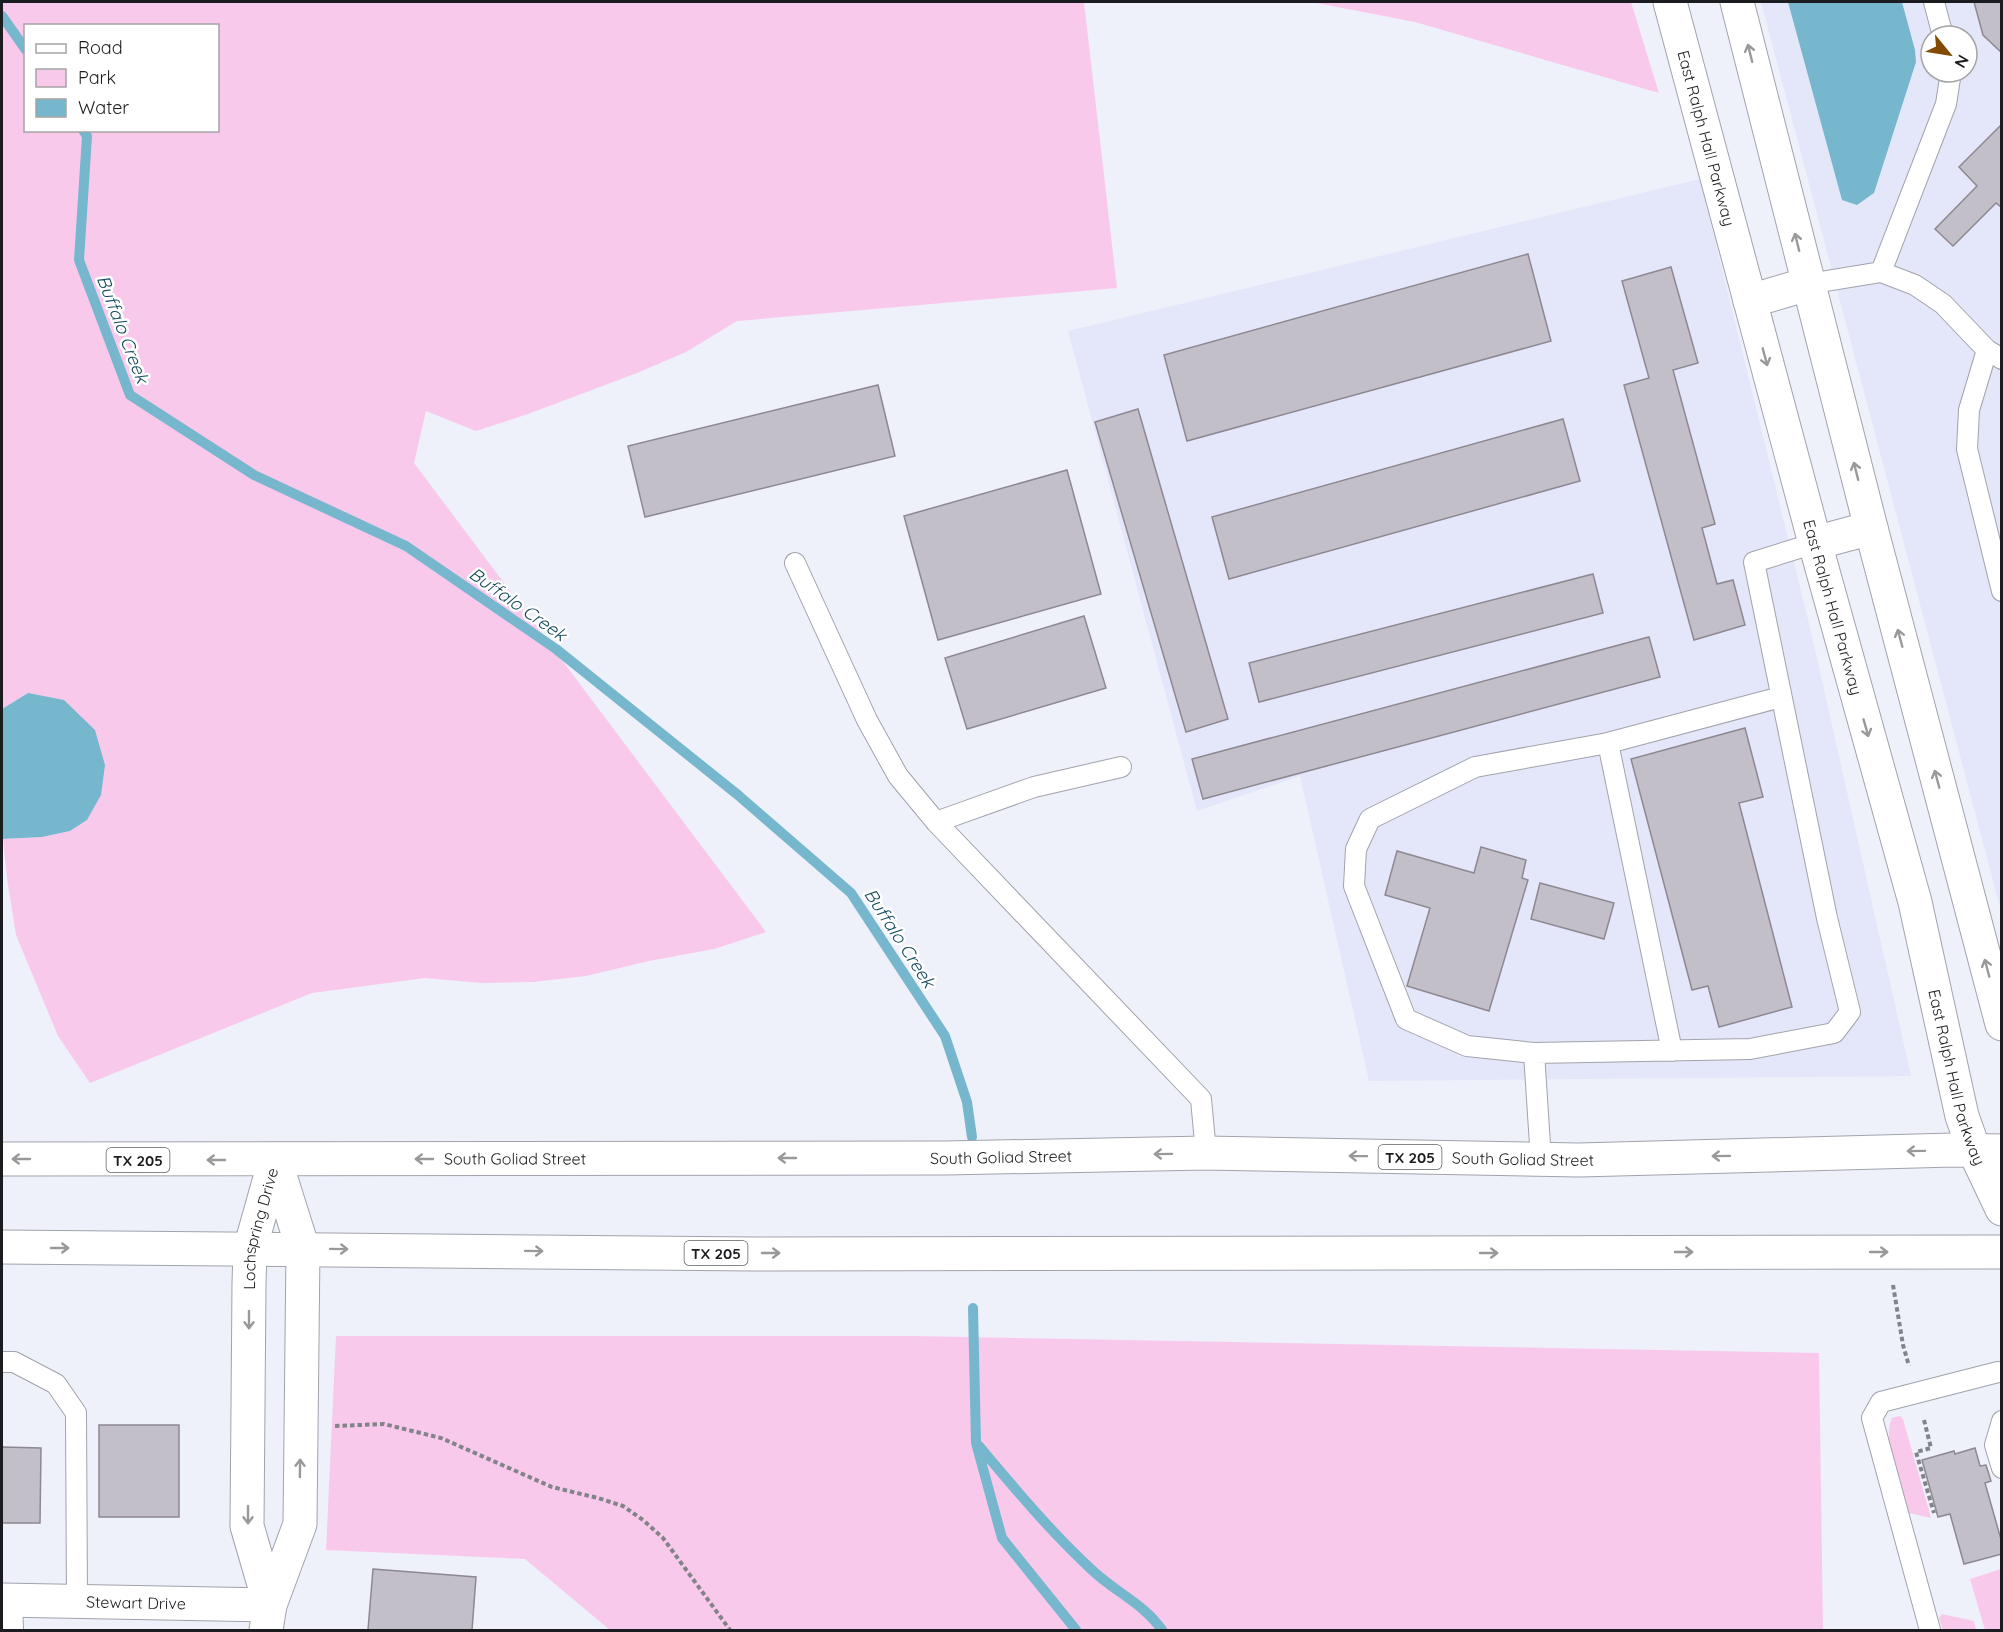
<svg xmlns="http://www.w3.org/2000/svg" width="2003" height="1632" font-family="Quicksand,sans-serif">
<rect width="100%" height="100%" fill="#eef0fa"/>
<path fill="#e4e7f9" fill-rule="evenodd" d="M1761,2h240v909zM1931,36h36v36h-36z
M1700,179l111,453 100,444 -542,5 -69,-305 -103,35 -129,-480z"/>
<path fill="#f9c9ec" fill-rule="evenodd" d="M2,2h1082l33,286 -380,33 -51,31 -49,21 -109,41 -52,17 -50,-20 -12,52 352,469 -52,17 -65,12 -63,15 -53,6 -52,1 -56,-5 -113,15 -222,90 -32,-47 -42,-101 -9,-57 -4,-39 39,-2 28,-6 17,-11 -59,-127 -26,16zM26,26h192v104h-192z
M1311,2h320l28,91 -244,-71z
M336,1336h576l907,17 4,277h-1213l-85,-71 -199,-9z
M1900,1416l3,3 28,99 -22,-5c-7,-23 -28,-73 -17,-95z
M2001,1569v61h-16l-15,-51z
M1942,1614l32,7 2,9h-33l-4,-12z"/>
<path fill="#76b7ce" d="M1788,2h114l13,48 1,12 -42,131 -17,12 -15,-5z
M28,693l36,7 31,30 10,35 -4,30 -14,25 -17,11 -28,6 -40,2v-130z"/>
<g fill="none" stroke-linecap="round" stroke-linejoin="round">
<path stroke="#76b7ce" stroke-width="10" d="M2,16l24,34
M83,130l4,6 -8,124 51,135 124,80 152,71 150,103 182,146 113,98 94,143 22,66 5,35
M973,1308l3,135 26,95 74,92
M979,1446c36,43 72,86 113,124 23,22 51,33 70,60"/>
</g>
<path fill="#c3bfc8" stroke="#8d8891" stroke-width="1.5" d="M1974,2h28v51l-19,-18z
M2002,124v84l-6,-5 -43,43 -18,-17 42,-43 -18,-19z
M1528,254l23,87 -364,100 -23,-86z
M1671,267l27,96 -25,7 42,154 -13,4 15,56 16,-4 12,45 -51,15 -70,-255 25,-7 -27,-97z
M878,385l17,71 -250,61 -17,-71z
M1138,409l90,310 -42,13 -91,-310z
M1563,419l17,62 -351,98 -17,-62z
M1067,470l34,124 -163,46 -34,-124z
M1593,574l10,39 -344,89 -10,-39z
M1084,616l22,72 -139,41 -22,-71z
M1649,637l11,40 -457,122 -11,-40z
M1745,728l18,69 -24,6 53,204 -73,20 -11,-41 -16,4 -61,-231z
M1481,847l45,13 -4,18 6,2 -39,131 -82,-25 23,-78 -45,-13 12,-44 77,22z
M1540,883l74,20 -10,36 -73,-20z
M99,1425h80v92h-80z
M2,1447l39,1 -1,75h-38z
M1975,1448l5,18 6,-1 5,16 -6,2 17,60v11l-38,10 -14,-50 -12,3 -16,-57 32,-9 1,3z
M373,1569l103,8 -4,53h-104z"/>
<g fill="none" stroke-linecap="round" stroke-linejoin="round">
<defs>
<path id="lane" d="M1934,2l9,34
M1881,272l65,-168 5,-32
M1808,284l73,-12 34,13 28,19 44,46 15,9
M1987,350l-18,60 -2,39 35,142
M795,563l72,157 31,56 38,46 265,277 5,54
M936,822l98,-35 87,-20
M1672,1051l-64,-308 173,-46
M1534,1053l-67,-7 -61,-27 -52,-133 2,-37 14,-30 105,-52 133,-24
M1541,1160l-7,-107 216,-4 84,-16 16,-21 -23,-94 -73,-356 61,-19
M2,1362h12l42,22 20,29 1,188
M2002,1421l-7,24 7,23
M12,1600l1,30
M1930,1630l-58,-212 9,-16 117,-30"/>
<g id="street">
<path id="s1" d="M2,1600l268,5"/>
<path id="s2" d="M270,1605l-23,-79 2,-242 1,-35 25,-89"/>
<path d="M266,1630l4,-25 30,-81 3,-275 -28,-89"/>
</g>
<g id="secondary">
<path id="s3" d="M1670,2l145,541 100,359 47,214 12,34 28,59"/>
<path d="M1737,2l134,526 131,496"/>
<path d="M1750,301l58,-17"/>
<path d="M1815,543l56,-15"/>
</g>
<g id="primary">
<path id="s4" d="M2,1159l944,-1 260,-5 373,7 374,-10 49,1"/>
<path d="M2,1247l751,7 1249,-2"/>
</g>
</defs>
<use href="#lane" stroke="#a1a3ac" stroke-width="22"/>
<use href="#street" stroke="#a1a3ac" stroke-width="35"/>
<use href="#secondary" stroke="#a1a3ac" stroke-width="35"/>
<use href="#primary" stroke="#a1a3ac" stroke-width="35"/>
<path stroke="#82848a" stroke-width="4" stroke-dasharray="4.5 3" stroke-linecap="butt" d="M1893,1285l10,60 6,21
M1924,1420l7,28 -15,4 18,61
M335,1426l49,-2 57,14 111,49 46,11 25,8 20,14 20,18 67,92"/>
<use href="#lane" stroke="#fff" stroke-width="20"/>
<use href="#street" stroke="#fff" stroke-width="33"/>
<use href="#secondary" stroke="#fff" stroke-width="33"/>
<use href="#primary" stroke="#fff" stroke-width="33"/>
</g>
<defs><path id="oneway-shaft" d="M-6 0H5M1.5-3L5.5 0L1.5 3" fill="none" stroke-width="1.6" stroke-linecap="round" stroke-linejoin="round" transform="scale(1.5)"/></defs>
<g stroke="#98999a">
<use href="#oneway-shaft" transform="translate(1750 53) rotate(-104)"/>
<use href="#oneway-shaft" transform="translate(1797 242) rotate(-104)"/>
<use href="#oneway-shaft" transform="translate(1765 357) rotate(75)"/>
<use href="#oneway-shaft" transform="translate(1856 471) rotate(-104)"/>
<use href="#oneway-shaft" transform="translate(1900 638) rotate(-105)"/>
<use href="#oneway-shaft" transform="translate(1866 728) rotate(74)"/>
<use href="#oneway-shaft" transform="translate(1937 779) rotate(-105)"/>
<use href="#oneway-shaft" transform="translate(1987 968) rotate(-105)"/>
<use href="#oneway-shaft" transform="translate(1916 1151) rotate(179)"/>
<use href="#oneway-shaft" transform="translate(1163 1154) rotate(179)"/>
<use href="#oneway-shaft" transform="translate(1358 1156) rotate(-179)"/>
<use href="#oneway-shaft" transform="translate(1721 1156) rotate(179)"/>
<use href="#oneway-shaft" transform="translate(787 1158) rotate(180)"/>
<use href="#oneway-shaft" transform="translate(21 1159) rotate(-180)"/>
<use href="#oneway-shaft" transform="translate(424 1159) rotate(180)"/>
<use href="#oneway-shaft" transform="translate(216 1160) rotate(-180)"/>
<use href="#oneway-shaft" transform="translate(60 1248)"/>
<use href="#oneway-shaft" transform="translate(339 1249) rotate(1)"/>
<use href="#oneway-shaft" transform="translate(534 1251) rotate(1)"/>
<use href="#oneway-shaft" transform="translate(1684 1252)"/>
<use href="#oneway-shaft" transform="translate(1879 1252)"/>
<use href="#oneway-shaft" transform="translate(771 1253)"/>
<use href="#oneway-shaft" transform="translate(1489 1253)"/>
<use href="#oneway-shaft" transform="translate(249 1320) rotate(90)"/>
<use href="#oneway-shaft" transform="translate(300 1468) rotate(-89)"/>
<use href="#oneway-shaft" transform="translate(248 1515) rotate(90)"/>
</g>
<g text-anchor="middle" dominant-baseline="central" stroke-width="5" stroke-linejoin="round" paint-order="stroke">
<g fill="#fff" stroke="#5f6062" stroke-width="1.5">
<rect x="1378.5" y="1145" width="63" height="24" rx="4.5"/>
<rect x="106.5" y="1148" width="63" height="24" rx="4.5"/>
<rect x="684.5" y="1241" width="63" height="24" rx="4.5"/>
</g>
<g font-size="15" font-weight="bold" fill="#1b1c1f">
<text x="1410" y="1157">TX 205</text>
<text x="138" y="1160">TX 205</text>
<text x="716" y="1253">TX 205</text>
</g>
<g font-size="16" fill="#1b1c1f" stroke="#fff">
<text stroke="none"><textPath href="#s3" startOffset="141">East Ralph Hall Parkway</textPath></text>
<text stroke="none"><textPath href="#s3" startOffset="627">East Ralph Hall Parkway</textPath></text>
<text stroke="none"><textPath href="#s3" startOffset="1113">East Ralph Hall Parkway</textPath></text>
<text stroke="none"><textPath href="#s4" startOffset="999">South Goliad Street</textPath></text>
<text stroke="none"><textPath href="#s4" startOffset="1521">South Goliad Street</textPath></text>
<text stroke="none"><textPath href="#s4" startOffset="513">South Goliad Street</textPath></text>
<text stroke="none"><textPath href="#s2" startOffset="381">Lochspring Drive</textPath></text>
<text stroke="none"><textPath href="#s1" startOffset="134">Stewart Drive</textPath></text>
</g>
<g font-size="18" font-style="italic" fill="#144c5d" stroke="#fff">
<text transform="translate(123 329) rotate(69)">Buffalo Creek</text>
<text transform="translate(518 604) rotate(35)">Buffalo Creek</text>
<text transform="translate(900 938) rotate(57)">Buffalo Creek</text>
</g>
</g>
<rect width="2003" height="1632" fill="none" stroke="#1b1c1f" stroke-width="6"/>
<rect x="24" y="24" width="195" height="108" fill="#ffffff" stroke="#a4a4a5" stroke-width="1.5"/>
<rect x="36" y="44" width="30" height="9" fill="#ffffff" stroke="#a4a4a5" stroke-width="1.5"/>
<text x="78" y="54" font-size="18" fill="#1b1c1f">Road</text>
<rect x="36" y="69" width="30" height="18" fill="#f9c9ec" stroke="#a4a4a5" stroke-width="1.5"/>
<text x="78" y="84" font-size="18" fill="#1b1c1f">Park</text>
<rect x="36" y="99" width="30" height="18" fill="#76b7ce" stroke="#a4a4a5" stroke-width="1.5"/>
<text x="78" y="114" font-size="18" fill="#1b1c1f">Water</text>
<g transform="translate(1949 54) rotate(120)"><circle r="28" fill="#ffffff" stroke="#a4a4a5" stroke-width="1.5"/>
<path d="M0-4.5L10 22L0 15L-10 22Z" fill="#844a00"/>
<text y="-9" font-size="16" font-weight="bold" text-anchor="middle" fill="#1b1c1f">N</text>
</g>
</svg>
